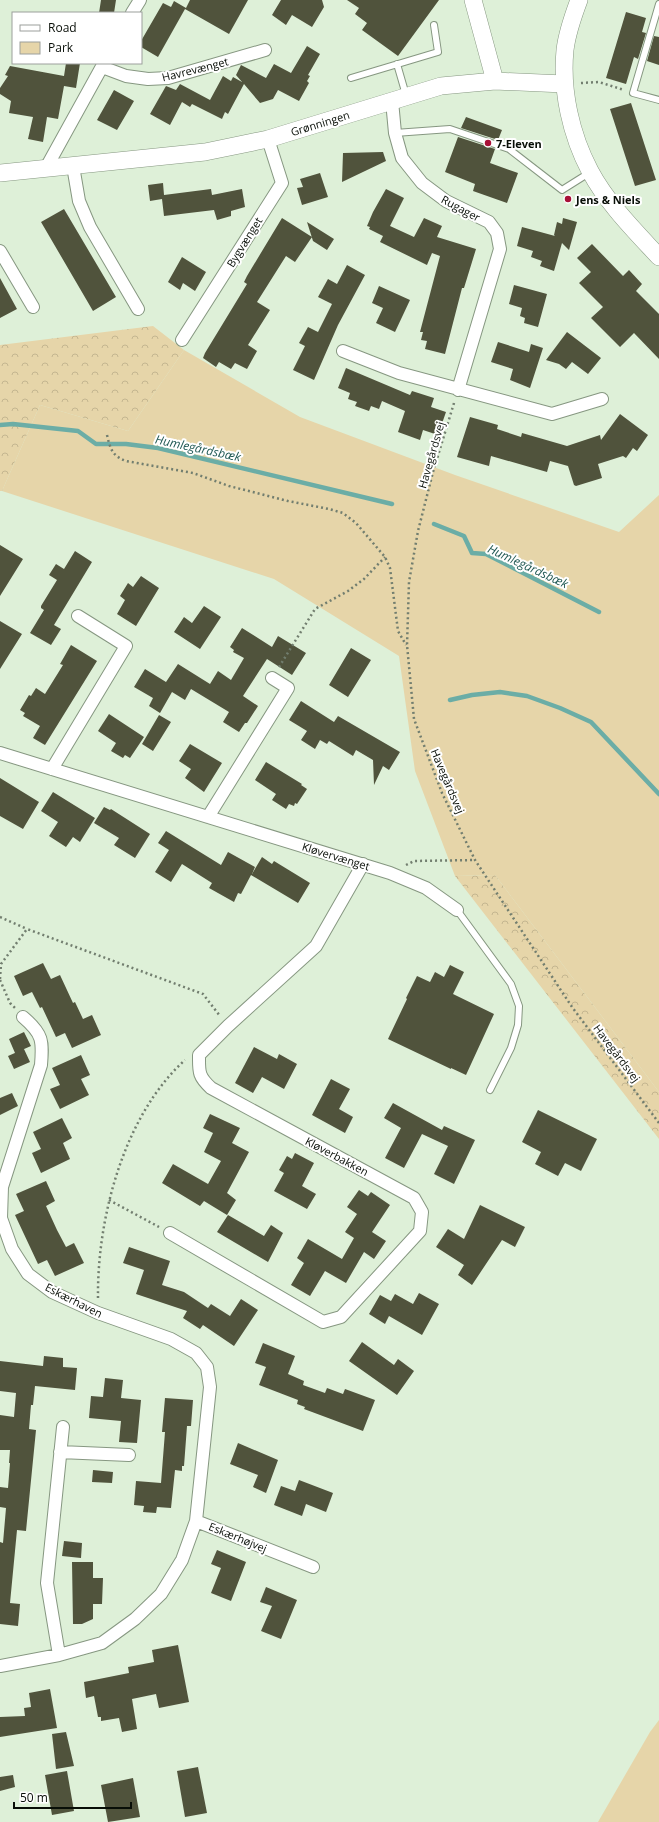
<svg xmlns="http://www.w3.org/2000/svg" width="659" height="1822" font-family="'Open Sans',sans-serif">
<defs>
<pattern id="forest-crowns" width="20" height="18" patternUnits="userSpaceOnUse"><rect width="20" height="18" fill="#e6d5a9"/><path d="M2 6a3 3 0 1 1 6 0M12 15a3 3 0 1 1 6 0" fill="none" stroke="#c4b690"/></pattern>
</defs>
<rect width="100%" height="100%" fill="#def0d8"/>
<path fill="#e6d5a9" d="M184,350l116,67 155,58 164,57 40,-37v597l-164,-217 -40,1 -40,-105 -16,-115 -125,-77 -272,-88 38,-86 88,26z
M659,1720v102h-61l52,-90z"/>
<path fill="url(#forest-crowns)" d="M153,326l31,24 -56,81 -88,-26 -38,86h-2v-146z
M495,875l164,217v47l-204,-263z"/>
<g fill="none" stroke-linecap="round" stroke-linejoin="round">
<path stroke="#6bada6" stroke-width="4.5" d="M0,425l13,-1 65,7 18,13h30l32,4 234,56
M434,524l30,12 8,17 14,1 113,58
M450,700l22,-5 28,-3 27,4 33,12 31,14 68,72"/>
</g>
<path fill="#50533c" d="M101,0h15l-2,13h-15z
M190,0h58l-19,34 -44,-25 -27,48 -17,-10v-6l22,-38 8,4 3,-6 12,7z
M281,0h41l2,7 -12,20 -20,-12 -6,10 -14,-10z
M347,0h92l-41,56 -36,-26 5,-7 -12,-9 4,-6z
M626,12l20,6 -4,14 4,1 -8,26 -4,-2 -8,27 -20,-6z
M654,36l5,1v28l-12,-4z
M307,46l13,8 -12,21 2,1 -3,5 2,2 -10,18 -21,-11 -5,9 -13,4 -16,-19 -16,30 -3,-2 -3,7 -30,-15 -2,3 -8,-5 -12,23 -20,-11 16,-28 10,4 4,-6 30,16 13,-24 8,5 2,-4 9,5 -6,-7 5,-10 25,13 8,-14 17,9z
M66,63h14l-4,25 -12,-2 -6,33 -11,-2 -4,25 -15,-3 5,-22 -24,-4 2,-12 -11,-7v-6l8,-12 -3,-1 5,-9 54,10z
M114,90l20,11 -17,29 -20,-10z
M631,103l25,77 -21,6 -25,-77z
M466,117l36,13 -4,10 -37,-12z
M458,137l37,12 -5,14 28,10 -11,30 -34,-12 2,-7 -30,-12z
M383,152l3,9 -44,21 1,-29z
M320,173l8,24 -26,8 -5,-17 6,-1 -3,-8z
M163,183l1,12 47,-6 1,6 30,-6 3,18 -14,4v5l-14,4 -3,-10 -50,6 -2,-17 -12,2 -2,-16z
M386,189l18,9 -14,28 24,11 10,-19 18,8 -5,11 39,12 -12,39h-2l-17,66 -20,-5 2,-8 -6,-1 2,-8h-3l20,-76 -8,-3 -5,12 -47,-23 3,-6 -14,-7 1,-2 -3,-1 6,-14z
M64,209l52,88 -23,14 -52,-89z
M282,218l30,19 -17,25 -9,-6 -29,46 13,8 -22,35 9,6 -10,18 -12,-6 -4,6 -12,-7 -3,5 -13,-9 2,-5 42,-69 -3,-2 3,-6z
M563,218l14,4 -8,28 -7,-7 -8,28 -14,-5 2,-5 -11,-4 2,-6 -16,-5 5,-19 33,9 -1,-1 3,-13 5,2z
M307,222l27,17 -7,11 -14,-9z
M592,244l31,32 6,-6 13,14 -6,7 23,23v45l-25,-26 -14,14 -29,-29 12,-11 -24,-24 12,-11 -14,-14z
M182,257l24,15 -11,19 -12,-8 -3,7 -12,-8z
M347,265l18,10 -27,50 -24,55 -21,-10 12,-24 -6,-3 9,-16 10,5 14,-28 -14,-7 10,-18 9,5z
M0,278l17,31 -17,9z
M514,285l33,9 -9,33 -14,-4 1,-5 -5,-2 2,-8 -13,-4z
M379,286l31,14 -15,32 -19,-9 7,-15 -11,-5z
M567,332l34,26 -13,16 -16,-12 -6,7 -7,-5 -13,-4z
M498,342l31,10 2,-8 12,4 -13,40 -20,-8 3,-11 -22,-7z
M346,368l64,27 2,-4 22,7 -3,9 15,5 -8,23 -15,-5 -3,10 -22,-8 7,-21 -23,-10 -3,8 -8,-3 -2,5 -14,-5 2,-4 -9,-3 2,-6 -12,-5z
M620,414l28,21 -11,16 -4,-3 -7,10 -3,-2 -25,8 4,14 -26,8 -2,-1 -6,-19 -18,-5 -3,11 -56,-16 -2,10 -32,-9 13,-40 28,8 -1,4 24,8 1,-4 45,13 33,-11 1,5z
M0,545l23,14 -23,37z
M75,551l17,11 -38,63 7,4 -10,16 -21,-12 14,-23 -3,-2v-2l16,-26 -8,-5 7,-11 8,5z
M141,576l18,12 -23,38 -19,-12 8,-14 -5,-4 8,-13 5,4z
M204,606l17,11 -21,32 -26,-17 10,-15 8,6z
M0,621l22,13 -22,35z
M242,628l30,19 6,-11 28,17 -14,22 -25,-16 -24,37 15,10 -11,17h-2l-6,9 -16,-10 6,-10 -38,-23 -6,11 -13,-8 -12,21 -11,-7 4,-8 -19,-11 11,-18 21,13 12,-18 32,20 8,-13 13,9 13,-22 -11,-6 1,-2 -4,-3z
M71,645l26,16 -52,84 -12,-7 7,-12 -17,-10 2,-3 -5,-3 9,-15 2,1 5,-8 9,6 18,-29 -3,-1z
M351,648l20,12 -23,37 -19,-12z
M301,701l33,21 4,-6 62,36 -11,18 -6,-4 -9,19 -1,-25 -17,-10 -3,6 -24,-15 -2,3 -7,-4 -5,9 -14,-9 6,-9 -18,-11z
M109,714l35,23 -14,21 -5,-3 -2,3 -12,-7 5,-8 -18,-12z
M159,715l12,7 -18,29 -11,-7z
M190,744l32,19 -18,29 -19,-14 6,-9 -12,-8z
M266,762l36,22 -1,1 6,4 -10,15 -2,-1 -1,3 -5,-2 -3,5 -14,-9 4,-6 -21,-14z
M0,778l39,24 -16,27 -23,-13z
M53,792l42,26 -15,24 -7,-5 -7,10 -17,-11 9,-14 -17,-11z
M104,807l6,3 1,-1 39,25 -15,24 -21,-13 5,-7 -25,-15z
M166,831l55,34 7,-13 27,15 -3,7 10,-17 10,7 2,-3 36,22 -12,20 -47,-28 -10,19 -3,-1 -4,9 -25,-14 3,-5 -30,-19 -11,18 -16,-10 14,-22 -11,-7z
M43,963l8,16 9,-4 13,28 2,-1 8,17 9,-4 9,20 -29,13 -7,-15 -9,4 -14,-30 -2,1 -8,-16 -9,4 -9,-20z
M450,965l14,7 -11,22 41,20 -28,61 -15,-7v1l-63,-30 19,-40 -1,-1 11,-22 13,6 5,-10 9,5z
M24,1032l7,14 -16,7 -6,-14z
M254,1047l23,12 2,-5 18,10 -13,25 -22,-12 -9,16 -18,-10z
M24,1049l6,13 -16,7 -6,-13z
M81,1055l9,20 -9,4 8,16 -29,14 -10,-20 10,-4 -8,-17z
M331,1079l19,10 -11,20 14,8 -8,16 -33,-18z
M12,1093l6,13 -18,9v-17z
M393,1103l49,27 2,-4 31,14 -21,44 -20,-10 14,-28 -26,-12 -18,34 -19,-10 16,-30 -17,-10z
M538,1110l59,29 -16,32 -16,-8 -7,13 -23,-12 6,-12 -19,-10z
M210,1114l30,14 -8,15 17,9 -22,41 9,7 -9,15 -23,-14 -4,5 -38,-23 11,-19 35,20 13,-23 -17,-9 9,-19 -10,-5z
M62,1118l10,20 -9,5 7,16 -29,14 -9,-20 9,-4 -8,-17z
M295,1153l19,10 -12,23 14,8 -9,15 -33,-18 10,-18 -5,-3 8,-14 5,3z
M46,1181l9,20 -9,5 11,24 9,17 8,-4 10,20 -29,13 -8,-16 -9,4 -23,-49 9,-4 -8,-17z
M359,1190l9,6 3,-4 19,13 -18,27 14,9 -12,18 -10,-7 -18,31 -21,-12 -15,25 -19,-11 13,-22 -7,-5 11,-19 34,20 12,-21 -9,-6 12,-18 -10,-7z
M480,1205l45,22 -10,20 -13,-7 -30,45 -14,-10 6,-10 -28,-18 12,-18 16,10z
M228,1215l36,21 7,-11 12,8 -15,29 -51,-30z
M129,1247l41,14 -8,24 22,7 24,16 3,-4 19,12 11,-17 17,11 -24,36 -31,-21 -3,4 -17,-11 4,-7 -51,-17 8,-24 -21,-7z
M419,1293l20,11 -17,31 -33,-19 -4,8 -16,-10 11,-19 11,6 4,-7 18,10z
M362,1342l32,23 4,-6 16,12 -17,24 -48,-34z
M263,1343l32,13 -7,18 16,7 -1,4 22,8 2,-5 16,6 2,-5 30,11 -12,31 -59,-22 1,-2 -8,-3 1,-4 -39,-15 7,-18 -11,-4z
M44,1356l19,2v9l14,1 -2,22 -40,-4 -2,19h-2l-2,24 7,1 -10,101 -9,-1 -7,73 10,1 -2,22 -18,-2v-82l3,1 3,-35 -6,-1v-20l8,1 2,-25h-1l1,-13h-10v-35l14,2 2,-24 -16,-2v-30l43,5z
M105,1378l18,2 -2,18 20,2 -4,43 -18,-1 2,-21 -32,-3 2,-22 12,1z
M165,1398l28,2 -2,26h-4l-3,40h-2v5l-7,-1 -4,38 -14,-1 -1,6 -13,-1 1,-6 -10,-1 2,-24 25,2 4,-51h-3z
M238,1443l40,17 -12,33 -13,-6 5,-12 -28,-11z
M93,1470l20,2 -1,11 -20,-1z
M299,1480l34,13 -7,19 -20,-8 -4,12 -28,-11 7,-19 14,5z
M64,1541l18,2 -1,15 -19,-2z
M217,1550l29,12 -15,39 -20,-8 10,-25 -10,-4z
M72,1562h21v16h10l-1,26h-9v15l-11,5h-9z
M266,1587l31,13 -16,39 -20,-8 11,-25 -12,-4z
M178,1645l11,57 -30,6 -3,-14 -24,5 5,30 -15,3 -3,-14 -18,3v-4h-3l-4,-21 -8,2 -2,-16 45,-9 -1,-6 26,-5 -2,-12z
M50,1689l7,39 -57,9v-20l25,-1 -1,-8 7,-1 -2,-14z
M66,1732l8,34 -18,3 -4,-35z
M198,1767l9,46 -22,4 -8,-46z
M67,1771l7,40 -22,4 -7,-40z
M13,1775l2,12 -15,4v-14z
M133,1778l7,39 -32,5 -7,-37z"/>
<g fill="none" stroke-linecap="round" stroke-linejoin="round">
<defs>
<path id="lane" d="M659,4l-26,89 26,7
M397,64l9,31
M351,78l87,-26 -4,-27
M395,133l55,-4 59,20 53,41 27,-17
M457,910l54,74 8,22 -1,19 -7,23 -21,42"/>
<path id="street" d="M132,13l8,-13
M102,67l24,9 22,3 20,-1 97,-28
M392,101l3,32 7,25 20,25 24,18 43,21 8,11 3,16 -42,141
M73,166l6,35 11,26 48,82
M46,168l58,-105
M0,251l33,56
M182,340l100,-157 -14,-44
M343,351l56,22 153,41 50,-15
M0,753l390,120 36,15 31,22
M52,769l74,-123 -48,-30
M208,817l80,-129 -16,-10
M23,1017c20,17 20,24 18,48l-39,122 -1,31 11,31 16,25 24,18 46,21 73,26 25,14 11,14 3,20 -14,134
M170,1233l153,89 18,-5 79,-86 2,-19 -8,-14 -203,-110c-13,-12 -12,-16 -12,-33l29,-29 88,-80 47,-82
M60,1452l69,3
M59,1655l-12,-72 16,-156
M0,1666l59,-11 43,-12 33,-24 26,-25 21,-34 14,-39 117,46"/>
<path id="secondary" d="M473,0l22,81
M579,0c-6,16 -12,33 -14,50 -4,41 6,85 25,121 17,32 44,59 69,86
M0,173l205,-21 63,-13 173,-53 54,-5 69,3"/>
</defs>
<use href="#lane" stroke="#869781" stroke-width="8"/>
<use href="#street" stroke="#869781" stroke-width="14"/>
<use href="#secondary" stroke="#869781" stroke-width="18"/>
<path stroke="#727e6f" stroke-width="2.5" stroke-dasharray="2 3" stroke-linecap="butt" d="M581,83l18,-1 25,8
M454,403l-21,69 -15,59 -9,51 -2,63 7,74 28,74 33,67 97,147 87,116
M107,435c3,13 5,21 19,26l67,12 36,13 59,15 41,8 14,4 13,10 29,34 5,11 8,63 8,14
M279,667l36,-58 33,-18 16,-12 21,-22
M406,865l8,-4 61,-1
M0,917l27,12
M0,979l1,-15 26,-35 176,65 17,22
M0,980l10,23 5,5
M109,1200l50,27
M98,1298c-1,-80 26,-183 87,-238"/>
<use href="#lane" stroke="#fff" stroke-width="6"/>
<use href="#street" stroke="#fff" stroke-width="12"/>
<use href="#secondary" stroke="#fff" stroke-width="17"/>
</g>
<g fill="#a81037" stroke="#fff" stroke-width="1.5">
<circle cx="488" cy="143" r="4"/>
<circle cx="568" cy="199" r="4"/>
</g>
<g text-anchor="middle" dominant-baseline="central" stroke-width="4" stroke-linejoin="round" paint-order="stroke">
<g font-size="11" fill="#080e07" stroke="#fff">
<text transform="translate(195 69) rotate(-14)">Havrevænget</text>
<text transform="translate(320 123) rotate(-17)">Grønningen</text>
<text transform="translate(461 208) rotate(28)">Rugager</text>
<text transform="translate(244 242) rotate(-58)">Bygvænget</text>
<text transform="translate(431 455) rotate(-74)">Havegårdsvej</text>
<text transform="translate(448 781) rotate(67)">Havegårdsvej</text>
<text transform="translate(336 856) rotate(17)">Kløvervænget</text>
<text transform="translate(617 1053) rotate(53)">Havegårdsvej</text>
<text transform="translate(337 1156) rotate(28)">Kløverbakken</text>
<text transform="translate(74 1300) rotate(27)">Eskærhaven</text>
<text transform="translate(238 1537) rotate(22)">Eskærhøjvej</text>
</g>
<g font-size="11" font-weight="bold" fill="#080e07" stroke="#fff" text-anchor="start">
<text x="496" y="143">7-Eleven</text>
<text x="576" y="199">Jens &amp; Niels</text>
</g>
<g font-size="12" font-style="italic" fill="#215954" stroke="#fff">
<text transform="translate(198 448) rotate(12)">Humlegårdsbæk</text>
<text transform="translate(528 566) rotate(25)">Humlegårdsbæk</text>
</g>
</g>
<rect x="12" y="12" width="130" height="52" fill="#ffffff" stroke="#9c9f9c"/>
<rect x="20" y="25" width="20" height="6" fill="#ffffff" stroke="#9c9f9c"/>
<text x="48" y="32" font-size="12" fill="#080e07">Road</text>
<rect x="20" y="42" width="20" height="12" fill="#e6d5a9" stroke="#9c9f9c"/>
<text x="48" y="52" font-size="12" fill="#080e07">Park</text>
<path d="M14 1802v6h117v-6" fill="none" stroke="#080e07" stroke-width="2"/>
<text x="20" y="1802" font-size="12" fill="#080e07" stroke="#ffffff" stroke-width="3" paint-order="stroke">50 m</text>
</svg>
